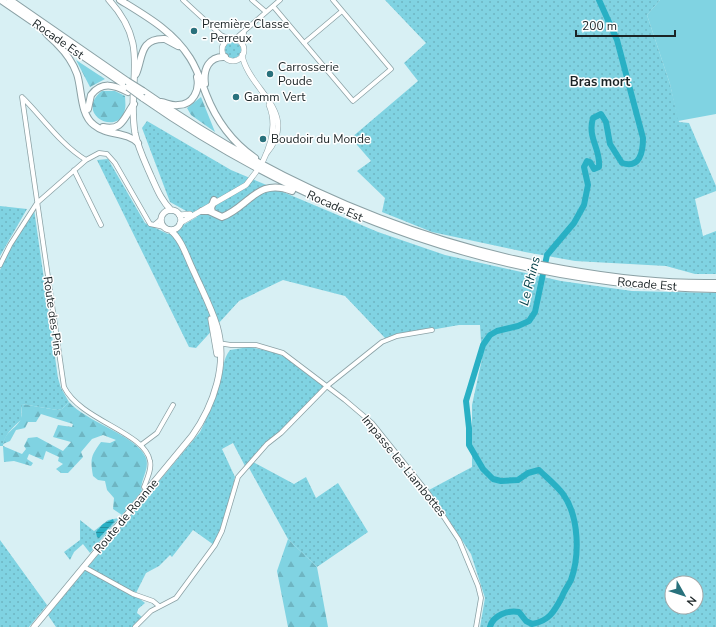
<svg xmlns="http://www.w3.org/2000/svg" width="716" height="627" font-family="'Nunito Sans',sans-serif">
<defs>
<pattern id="grass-dots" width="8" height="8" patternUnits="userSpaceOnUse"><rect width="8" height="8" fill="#80d3e2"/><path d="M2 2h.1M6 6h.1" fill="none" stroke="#6eb5c2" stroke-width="1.8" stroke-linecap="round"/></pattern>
<pattern id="forest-firs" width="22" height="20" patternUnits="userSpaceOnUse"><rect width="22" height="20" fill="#80d3e2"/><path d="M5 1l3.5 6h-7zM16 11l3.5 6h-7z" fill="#6eb5c2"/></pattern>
<pattern id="water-rules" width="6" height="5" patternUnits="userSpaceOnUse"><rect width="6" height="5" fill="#29b0c4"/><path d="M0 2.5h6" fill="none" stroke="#228f9f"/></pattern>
</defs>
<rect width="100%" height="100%" fill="#d8f0f4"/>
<path fill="url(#grass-dots)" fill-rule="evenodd" d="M385,0h275l-13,15 23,69 9,38 10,1 27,63v5l-21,8 8,37 13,-5v43h-21l-29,-8 -91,-5 -50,-9 -93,-20 -50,-20 3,-14 -28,-27 14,-10 -20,-23 67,-57 -14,-18 22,-20z
M225 50a8 8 0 1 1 16 0a8 8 0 1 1-16 0Z
M147,121l84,49 147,62 67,23 116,26 71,10 84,2v334h-236l5,-29 -14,-44 -42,-64 43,-23v-62l10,-46 -2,-34h-21l-74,13 -40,-42 -62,-16 -44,21 -43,47 -7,-1 -92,-187 11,-1 37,64 23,11 29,-17 -27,-15 -28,-74zM672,583h24v24h-24z
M0,206l27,3 -27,47z
M34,209l24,169 3,10 8,14 -7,7 -5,1 -35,-6 -1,16c-8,7 -17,15 -18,26h-3v-176l8,-19z
M249,347l25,5 17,8 33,27 -44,46 -17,12 -18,21 -12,-23 -11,6 13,28 -11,44 -10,24 -21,-15 -21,27 -2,-2 -11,11 -13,7 -11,22 10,8 -7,6 -1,4 5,4 -8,10h-78l-8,-12 152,-183c8,-16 16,-32 20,-50 4,-12 2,-22 10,-32z
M253,462l41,22 12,-7 10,21 22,-15 30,49 -51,35 -29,-28 -39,-71z
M119,518l-29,35 -7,-9 -9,8 -4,8 -6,-8 16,-12v-20l14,11 14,-11z
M0,540l47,65 -18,22h-29z"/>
<path fill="url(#forest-firs)" d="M76,60l29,19 -15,8z
M102,91h13l10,5c0,4 1,9 0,13 -6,29 -52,5 -23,-18z
M201,97l14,35 -24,-17 -4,-7z
M69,402c17,20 69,34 77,56 4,12 -7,23 -4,33l-20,24 -9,-6 1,-11 -7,-8 -2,-9 -7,-1 -5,-4c-3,-18 -2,-20 8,-34l9,1 6,-3 -13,-5 -11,4 -11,13 2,5 -15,16h-7l-5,-4 7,-5 -5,-3 1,-4 -13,-6 -3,9 -14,-6 -2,5 6,4 -2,3 -17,-5 -10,1 -1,-16 19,8 4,-5 -2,-3 4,-8 9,-1 26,14 8,-9 -18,-5 5,-12 14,2 1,-3 -32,-10 -5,8h-8l-3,6 -9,2 -6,11 -7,3c2,-12 11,-14 17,-23 2,-4 2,-12 2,-17l35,6 5,-1z
M288,539l29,28 11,60h-40l-11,-56z"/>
<path fill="#80d3e2" d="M660,0h56v114l-38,7 -8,-37 -23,-69z"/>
<path fill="url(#water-rules)" d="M113,519l1,3 -15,16 -2,-1 -1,-5 7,-8z"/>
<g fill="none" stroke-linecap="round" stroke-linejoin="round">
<path stroke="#29b0c4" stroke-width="6" d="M490,627c3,-12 18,-17 29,-15l7,9 6,3c17,-3 22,-12 30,-27 2,-6 6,-11 9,-17 9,-25 8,-64 -8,-86 -7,-9 -16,-16 -24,-24l-11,3 -10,7 -17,1 -8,-2 -10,-10 -14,-24v-17l-3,-27 17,-56 7,-10 7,-4 21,-5 11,-5 6,-9 12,-57 27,-32 10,-18 4,-20 -4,-18 3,-6 3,1 4,7 5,-2c2,-18 -12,-29 -6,-49l8,-4 5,8 4,22 12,19c18,6 21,-11 21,-25l-26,-98 -18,-40"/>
<defs>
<path id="minor" d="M183,0l38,35 9,4
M252,0l14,12
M273,6l80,95 38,-32 -58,-69
M221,35l3,9
M235,39l45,-39
M304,43l38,-32
M242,44l2,-11
M22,97l42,290c17,34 81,45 86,74 2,8 -3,18 -6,26l3,4
M23,98c21,21 37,46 63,62
M74,170l27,55
M154,225l7,-6
M0,265l10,-20 27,-42 49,-43 13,-7 8,1 8,9 35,61 14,3
M218,343l13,2h25l27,8 62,47 27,23 56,70 31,47 19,46 3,12 -5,29
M141,445l16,-12 16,-28
M84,567l49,27 20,7 6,5
M135,627l16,-16 25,-13 39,-53 7,-14 16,-54 29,-33 14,-11 46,-47 55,-44 15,-6 35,-6"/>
<path id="tertiary" d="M222 50a11 11 0 1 1 22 0a11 11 0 1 1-22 0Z
M242,55c7,36 59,57 24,99
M263,161c9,-18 14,-37 6,-56
M179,215l11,-1
M180,223l66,-38 10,-13"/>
<path id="secondary" d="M109,0c43,47 17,79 26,133 3,15 10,29 16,43 6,13 10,24 20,34
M161 220a10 10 0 1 1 20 0a10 10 0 1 1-20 0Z
M211,319l6,35
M34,627l158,-191c22,-31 36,-72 25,-110 -6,-19 -15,-36 -23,-54 -7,-14 -12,-33 -24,-42"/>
<path id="trunk" d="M1,0l127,87
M10,0l117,81
M120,0c26,16 53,31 70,58 7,11 11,23 16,36 10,26 26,48 49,64
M44,30c3,6 10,10 14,15 8,8 15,18 19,29 5,15 3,41 17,51 13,11 32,6 44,18
M136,74c7,-16 3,-36 29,-35l13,7
M205,84c-2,-15 4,-28 20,-27
M143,91c128,90 265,151 420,178 50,9 102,15 153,14
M143,98c169,118 366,188 573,191
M161,102c6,1 11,4 17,3 15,0 22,-15 19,-28
M88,109l3,-14c11,-14 23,-10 37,-3
M103,127c20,5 22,-12 31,-23
M202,211h7l13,6c27,-10 35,-40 70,-26
M212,212l-1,-4 3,-8"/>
</defs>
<use href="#minor" stroke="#8ba1a5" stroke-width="5.5"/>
<use href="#tertiary" stroke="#8ba1a5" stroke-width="6"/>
<use href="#secondary" stroke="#8ba1a5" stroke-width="7"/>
<use href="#trunk" stroke="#8ba1a5" stroke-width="8"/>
<use href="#minor" stroke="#fff" stroke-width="4"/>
<use href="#tertiary" stroke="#fff" stroke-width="5"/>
<use href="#secondary" stroke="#fff" stroke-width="5.5"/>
<use href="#trunk" stroke="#fff" stroke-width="6"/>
<defs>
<path id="trunk-bridge" d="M127,81l16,10
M128,87l15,11"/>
</defs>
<use href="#trunk-bridge" stroke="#8ba1a5" stroke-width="8" stroke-linecap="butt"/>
<use href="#trunk-bridge" stroke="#fff" stroke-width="6"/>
</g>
<g fill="#29717c" stroke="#fff" stroke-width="1.5">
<circle cx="194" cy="31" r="4"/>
<circle cx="270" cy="74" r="4"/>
<circle cx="236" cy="97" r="4"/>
<circle cx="263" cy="139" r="4"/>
</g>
<g text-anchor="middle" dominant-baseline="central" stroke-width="3" stroke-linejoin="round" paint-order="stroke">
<g font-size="12" fill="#1b2426" stroke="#fff" text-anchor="start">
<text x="202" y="24">Première Classe<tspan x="202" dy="14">- Perreux</tspan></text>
<text x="278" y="67">Carrosserie<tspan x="278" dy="14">Poude</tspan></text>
<text x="244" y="97">Gamm Vert</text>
<text x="271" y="139">Boudoir du Monde</text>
</g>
<g font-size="12" fill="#1b2426" stroke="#fff">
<text transform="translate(58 39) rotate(35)">Rocade Est</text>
<text transform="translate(335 206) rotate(24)">Rocade Est</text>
<text transform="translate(647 284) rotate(5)">Rocade Est</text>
<text transform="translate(53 316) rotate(82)">Route des Pins</text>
<text transform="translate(404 466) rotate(51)">Impasse les Liambottes</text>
<text transform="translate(126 516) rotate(-50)">Route de Roanne</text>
</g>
<g font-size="13" font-weight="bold" fill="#1b2426" stroke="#fff">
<text x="600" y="82">Bras mort</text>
</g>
<g font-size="13" font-style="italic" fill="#054149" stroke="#fff">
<text transform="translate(530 281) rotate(-76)">Le Rhins</text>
</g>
</g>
<g transform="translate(684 595) rotate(129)"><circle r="19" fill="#ffffff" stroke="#a4a7a8"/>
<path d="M0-3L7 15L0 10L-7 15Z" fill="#29717c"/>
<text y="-6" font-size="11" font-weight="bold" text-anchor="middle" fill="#1b2426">N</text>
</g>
<path d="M576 30v6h99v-6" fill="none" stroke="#1b2426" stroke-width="2"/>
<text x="582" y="30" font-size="12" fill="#1b2426" stroke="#ffffff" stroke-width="3" paint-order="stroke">200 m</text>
</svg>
